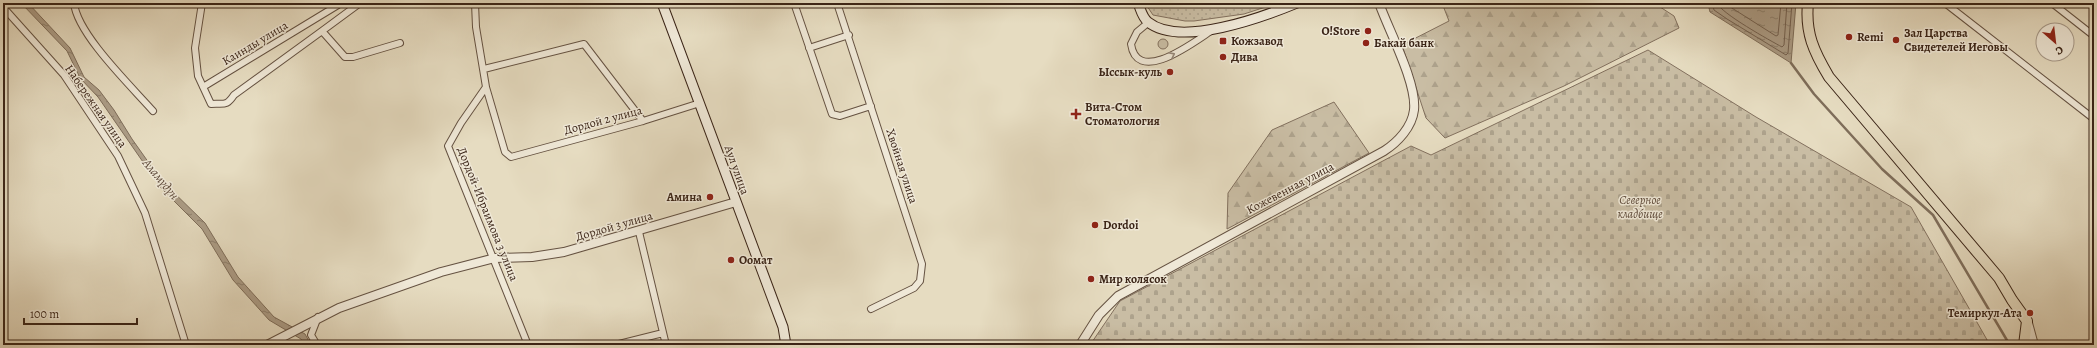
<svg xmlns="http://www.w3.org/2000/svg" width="2097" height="348" font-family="Alegreya,serif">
<defs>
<pattern id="forest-firs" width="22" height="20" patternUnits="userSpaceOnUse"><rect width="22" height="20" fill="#c9bda4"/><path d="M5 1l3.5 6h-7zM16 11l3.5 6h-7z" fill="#ada28c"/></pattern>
<pattern id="cemetery-stones" width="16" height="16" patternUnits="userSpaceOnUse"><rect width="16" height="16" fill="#c9bda4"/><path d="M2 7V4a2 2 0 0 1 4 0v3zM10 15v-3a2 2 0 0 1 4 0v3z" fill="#ada28c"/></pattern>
<pattern id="park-dots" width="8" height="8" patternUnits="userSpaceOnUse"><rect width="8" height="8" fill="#c9bda4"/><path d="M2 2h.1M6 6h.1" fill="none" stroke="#ada28c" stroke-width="1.8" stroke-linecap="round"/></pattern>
<pattern id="water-ripples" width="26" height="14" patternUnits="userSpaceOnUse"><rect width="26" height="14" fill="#ac9d87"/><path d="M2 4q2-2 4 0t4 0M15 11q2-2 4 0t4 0" fill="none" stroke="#8d806d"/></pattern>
</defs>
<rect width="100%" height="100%" fill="#e6dcc1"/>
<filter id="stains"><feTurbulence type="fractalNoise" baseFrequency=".005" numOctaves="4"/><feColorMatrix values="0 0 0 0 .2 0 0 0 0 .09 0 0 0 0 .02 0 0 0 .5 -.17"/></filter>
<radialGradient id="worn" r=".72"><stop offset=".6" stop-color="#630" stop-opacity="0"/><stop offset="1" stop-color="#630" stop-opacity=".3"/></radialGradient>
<path fill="#c9bda4" stroke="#82705e" d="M1158 44a5 5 0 1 1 10 0a5 5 0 1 1-10 0Z"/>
<path fill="url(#forest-firs)" stroke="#82705e" d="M1442,3h212l20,13 5,12 -115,58 -119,52 -19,-20 -24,-73 47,-24z
M1334,102l35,51 -142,76 1,-36 44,-63z"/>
<path fill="url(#cemetery-stones)" stroke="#82705e" d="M1648,50l108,67 155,90 79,138h-900l30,-44 291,-155 20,9z"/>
<path fill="url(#park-dots)" stroke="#82705e" d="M1145,3h133l-34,11 -50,7h-9l-32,-6z"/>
<path fill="url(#water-ripples)" stroke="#7e6d5a" d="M21,3h7l42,45 14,29 15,13 15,20 18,29 29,41 44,43 33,54 36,40 31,17 6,11h-7l-3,-6 -32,-19 -36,-40 -31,-51 -41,-41 -63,-91 -18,-19 -13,-27z
M1796,3l-5,60 -81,-51 -2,-8z"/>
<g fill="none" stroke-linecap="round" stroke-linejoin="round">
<path stroke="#73604f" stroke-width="1" d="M1712,3l2,7 13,9 59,36 2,-2 4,-50
M1717,3c3,10 54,38 65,44l2,-2 3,-42
M1724,3l52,33 2,-1 3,-32"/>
<path stroke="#7e6d5a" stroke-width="2.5" d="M1791,63l23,31 68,75 51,46 75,127"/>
<defs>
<path id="minor" d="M74,3c3,31 57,83 79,108
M202,3l-7,45 3,28 13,28c13,-1 15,3 23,-9l88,-64 23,26h8l47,-14
M475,3l1,24 10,60 -25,36 -13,23 80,199
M794,3l38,111 8,2 31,-10
M837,3l85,261 -2,17 -6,7 -43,21
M1945,3l149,116
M2052,3l42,33
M3,7l61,68 54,81 27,57 41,132
M1149,22l-12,10 -6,12c6,42 63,-2 80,-13
M322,31l38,-28
M809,48l40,-13
M484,69l100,-25 59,77
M203,87l135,-82
M486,87l19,65 6,5 132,-36 57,-18
M639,232l27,113
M317,345l-6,-10 7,-18
M615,345l48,-12"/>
<path id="tertiary" d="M2028,323l6,22
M267,345l72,-37 102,-36 54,-14 37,-1 32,-5 172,-50
M1080,345l19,-30 19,-19 266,-145c14,-9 28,-24 30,-41 3,-27 -25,-79 -35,-107"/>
<path id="secondary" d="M662,3l121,324 3,18
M1138,3c3,7 4,14 10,19 32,26 115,-5 149,-19"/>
<path id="primary" d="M1808,3c-3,30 6,49 21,74l170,201 13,22 15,21 -3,24"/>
</defs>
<use href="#minor" stroke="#655242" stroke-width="8"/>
<use href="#tertiary" stroke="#655242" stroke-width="10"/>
<use href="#secondary" stroke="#3a2417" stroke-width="11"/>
<use href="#primary" stroke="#3a2417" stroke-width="12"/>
<use href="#minor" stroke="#efe8d7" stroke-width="6"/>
<use href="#tertiary" stroke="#efe8d7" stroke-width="8"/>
<use href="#secondary" stroke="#efe8d7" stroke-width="9"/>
<use href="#primary" stroke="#e6dcc1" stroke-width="10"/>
</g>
<defs><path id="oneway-chevron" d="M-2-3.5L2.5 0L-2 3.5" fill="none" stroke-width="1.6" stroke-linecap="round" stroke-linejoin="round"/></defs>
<use stroke="#948677" href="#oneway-chevron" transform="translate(1172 55) rotate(-27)"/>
<g fill="#8f2418" stroke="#efe8d7" stroke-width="1.5">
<circle cx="1368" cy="31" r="4"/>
<circle cx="1849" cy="37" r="4"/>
<circle cx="1896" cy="40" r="4"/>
<rect x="1219" y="37" width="8" height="8" rx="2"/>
<circle cx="1366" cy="43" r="4"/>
<circle cx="1223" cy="57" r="4"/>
<circle cx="1170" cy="72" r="4"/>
<path d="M1074 108h4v4h4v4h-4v4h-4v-4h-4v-4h4z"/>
<circle cx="710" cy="197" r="4"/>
<circle cx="1095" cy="225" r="4"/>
<circle cx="731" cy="260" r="4"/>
<circle cx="1091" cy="279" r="4"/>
<circle cx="2030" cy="313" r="4"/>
</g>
<g text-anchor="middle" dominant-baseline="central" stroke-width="3" stroke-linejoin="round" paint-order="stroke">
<g font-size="12" font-weight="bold" fill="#3a2417" stroke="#efe8d7" text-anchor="start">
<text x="1360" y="31" text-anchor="end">O!Store</text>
<text x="1904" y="33">Зал Царства<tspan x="1904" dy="14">Свидетелей Иеговы</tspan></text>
<text x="1857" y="37">Remi</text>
<text x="1231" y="41">Кожзавод</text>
<text x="1374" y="43">Бакай банк</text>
<text x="1231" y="57">Дива</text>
<text x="1162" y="72" text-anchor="end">Ыссык-куль</text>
<text x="1085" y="107">Вита-Стом<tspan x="1085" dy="14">Стоматология</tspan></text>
<text x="702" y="197" text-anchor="end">Амина</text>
<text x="1103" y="225">Dordoi</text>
<text x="739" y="260">Оомат</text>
<text x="1099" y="279">Мир колясок</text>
<text x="2022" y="313" text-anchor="end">Темиркул-Ата</text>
</g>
<g font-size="12" fill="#3a2417" stroke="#efe8d7">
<text transform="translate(255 43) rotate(-31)">Каинды улица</text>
<text transform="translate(96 106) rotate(55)">Набережная улица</text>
<text transform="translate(603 120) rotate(-15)">Дордой 2 улица</text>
<text transform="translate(902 166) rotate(72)">Хвойная улица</text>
<text transform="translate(737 170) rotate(70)">Аул улица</text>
<text transform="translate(1290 188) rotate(-28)">Кожевенная улица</text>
<text transform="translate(488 214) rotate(68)">Дордой-Ибраимова 3 улица</text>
<text transform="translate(614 226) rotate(-16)">Дордой 3 улица</text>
</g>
<g font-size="12" font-style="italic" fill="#5e4a3a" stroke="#efe8d7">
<text x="1640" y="200">Северное<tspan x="1640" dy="14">кладбище</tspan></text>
</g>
<g font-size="13" font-style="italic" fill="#5c4839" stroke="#efe8d7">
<text transform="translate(161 179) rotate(50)">Аламүдүн</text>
</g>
</g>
<rect width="2097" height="348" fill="none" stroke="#e6dcc1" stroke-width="16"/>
<rect x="4" y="4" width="2089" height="340" fill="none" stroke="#3a2417" stroke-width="2"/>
<rect x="8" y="8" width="2081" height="332" fill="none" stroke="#3a2417"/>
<g transform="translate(2055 42) rotate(152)"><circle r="19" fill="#efe8d7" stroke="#a79a8a"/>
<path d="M0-3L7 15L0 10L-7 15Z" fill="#8f2418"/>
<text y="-6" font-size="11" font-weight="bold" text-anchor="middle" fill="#3a2417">С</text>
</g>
<path d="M24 318v6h113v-6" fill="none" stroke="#3a2417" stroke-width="2"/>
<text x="30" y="318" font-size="12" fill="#3a2417" stroke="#efe8d7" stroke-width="3" paint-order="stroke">100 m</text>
<rect width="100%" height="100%" filter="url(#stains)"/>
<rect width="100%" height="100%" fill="url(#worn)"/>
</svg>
